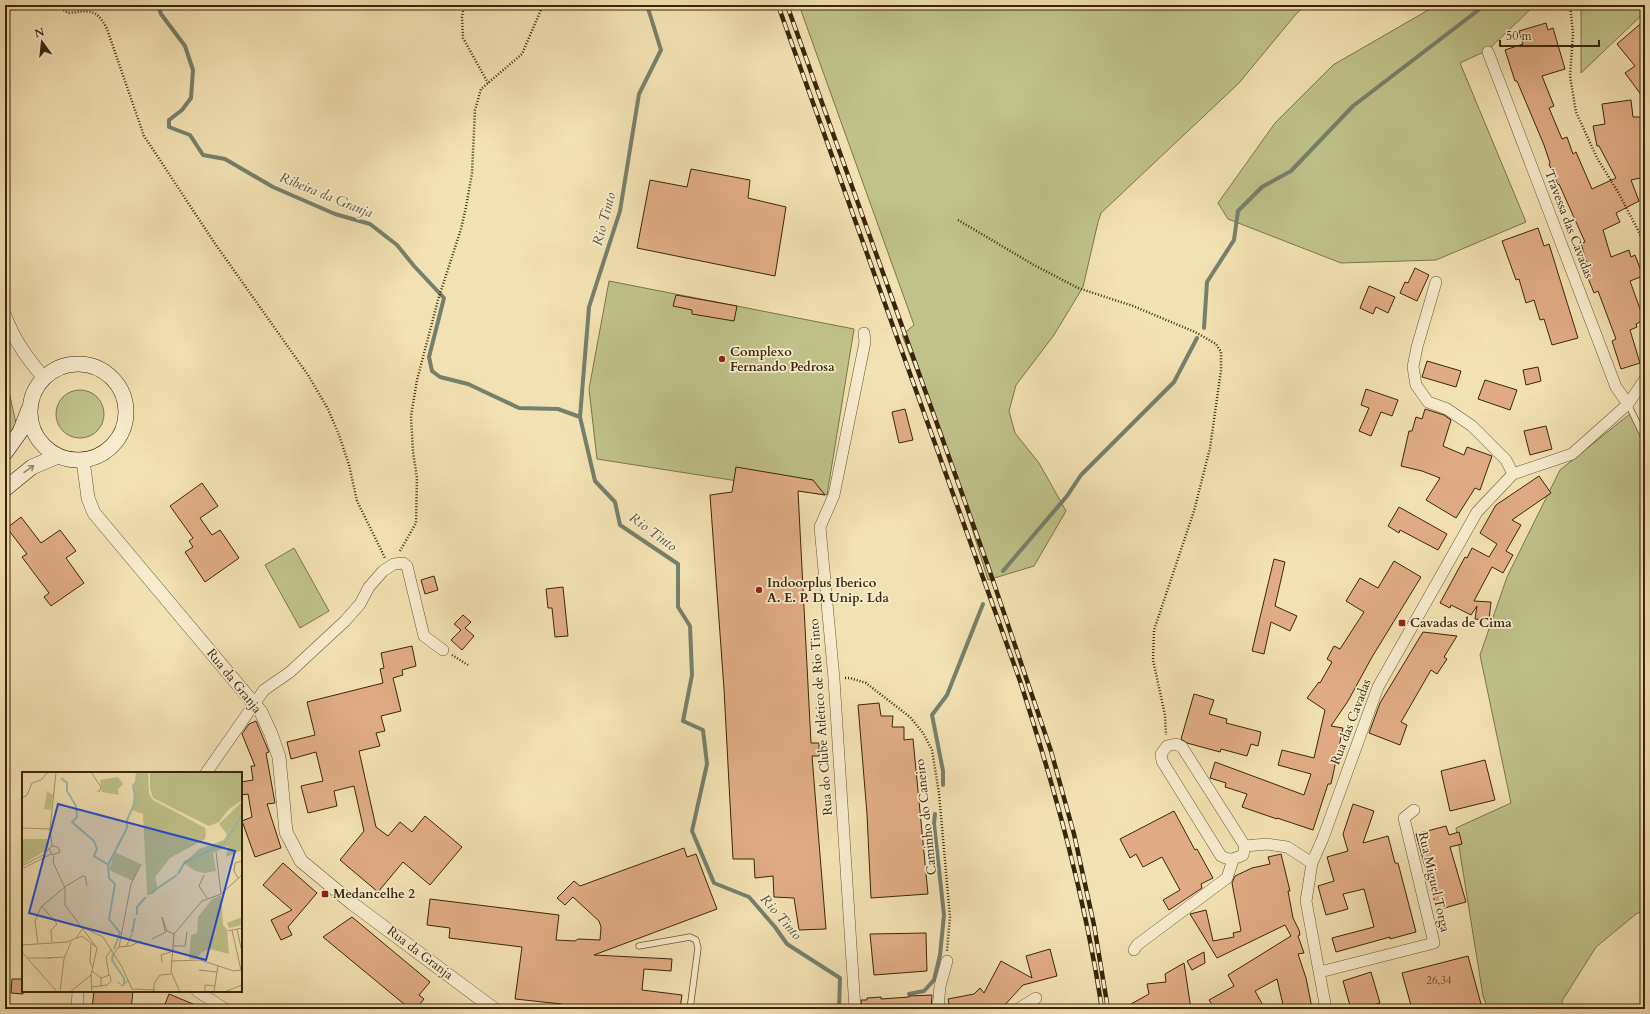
<svg xmlns="http://www.w3.org/2000/svg" width="1650" height="1014" font-family="Cardo,serif">
<rect width="100%" height="100%" fill="#f2e1b2"/>
<filter id="stains"><feTurbulence type="fractalNoise" baseFrequency=".005" numOctaves="4"/><feColorMatrix values="0 0 0 0 .2 0 0 0 0 .09 0 0 0 0 .02 0 0 0 .5 -.17"/></filter>
<radialGradient id="worn" r=".72"><stop offset=".6" stop-color="#630" stop-opacity="0"/><stop offset="1" stop-color="#630" stop-opacity=".3"/></radialGradient>
<path fill="#bfc289" stroke="#7d7449" d="M799,5h507l-10,9 -57,69 -138,130 -3,9 -15,65 -29,48 -38,50 -7,26 6,22 24,30 27,48 -32,55 -46,14 -47,-151 -3,-2 -36,-92 12,-10z
M1437,5h98l-47,45 -28,13 66,159 -90,38 -95,3 -113,-44 -10,-16 57,-80 58,-58z
M1581,5h64v7l-64,61z
M609,281l245,48 -27,166 -230,-36 -8,-70z
M5,374l11,49 -11,19z
M56 414a24 24 0 1 1 48 0a24 24 0 1 1-48 0Z
M1631,413l14,30v467l-9,4 -40,33 -34,54 1,8h-75l-5,-13 -27,-168 55,-25 -31,-148 27,-78 53,-107z
M294,548l35,63 -29,17 -35,-63z"/>
<g fill="none" stroke-linecap="round" stroke-linejoin="round">
<path stroke="#75806c" stroke-width="4" d="M158,5l3,9 24,32 8,24 -2,28 -9,12 -13,10v7l21,8 13,20 22,4 48,28 62,27 35,10 27,21 17,21 30,32 -15,59 3,14 8,6 28,7 51,24 39,1 22,8
M647,5l14,45 -22,44 -19,117 -31,96 -9,110 15,64 20,21 5,23 58,39v43l12,19 2,49 -9,46 20,9 4,34 -15,67 22,52 35,14 26,30 12,17 53,34 -1,31
M1204,328l3,-46 27,-42 4,-29 24,-24 29,-16 62,-65 132,-101
M1003,571l64,-75 14,-21 93,-93 23,-44
M943,785v-14l-11,-56 15,-20 36,-91
M909,994l15,-3 10,-11 6,-25 4,-40 -10,-91 1,-10"/>
</g>
<path fill="#e1ac85" stroke="#3b2509" d="M1645,20v80l-20,-27 10,-7 -18,-22z
M1546,23l2,7 5,-2 12,41 -23,7 12,30 -5,2 13,31 5,-2 6,17 3,-2 16,37 24,-11 -17,-32h-2l-4,-20 12,-2 -3,-20 29,-4 2,17h8l4,26v34l-14,3 8,21 -23,12 4,9 -17,8 8,27 18,-7 2,7 4,-2 8,21 -13,5 14,39 -8,4 1,3 -7,3 10,33 -19,6 -9,-28 4,-2 -18,-48 -4,2 -8,-20 3,-1 -8,-29 4,-1 -26,-58 -1,1 -9,-21 1,-1 -6,-18 -27,-64h-2l-10,-31 18,-6 -4,-13z
M691,169l59,11 -2,18 38,9 -11,69 -138,-28 13,-68 37,7z
M1538,228l6,18 5,-2 29,94 -26,7 -8,-26 -4,1 -6,-20 -8,3 -7,-24 -3,1 -14,-39z
M1415,268l14,7 -12,26 -17,-8 5,-11 3,1z
M1369,286l26,11 -7,16 -12,-6 -3,7 -13,-6z
M676,295l61,11 -3,15 -42,-7v-4l-19,-4z
M1427,361l34,10 -5,16 -34,-10z
M1538,367l3,14 -15,4 -3,-15z
M1485,380l32,10 -7,20 -32,-11z
M1366,389l32,11 -6,16 -11,-4 -10,24 -12,-5 10,-23 -8,-3z
M905,409l8,31 -14,3 -7,-31z
M1425,409l19,6 7,5 -8,26 21,9 3,-8 25,9 -12,34 -5,-2 -19,30 -30,-18 14,-22 -18,-7 -21,-5 8,-35h3l4,-14 6,2z
M1546,426l6,23 -22,6 -6,-24z
M736,467l77,13 12,15 -27,-4 13,252h8v13h-7l14,173 -27,1 -5,-32 -20,-1 -1,-21 -18,2 -1,-19h-21l-9,-170 -14,-194 22,-3z
M1539,476l12,17 -39,27 9,5 -15,26 7,4 -10,18 -11,-6 -18,34 17,1 -2,18 -14,-1 2,-13 -6,9 -20,-10 -1,3 -10,-5 25,-46 2,1 5,-10 17,9 8,-13 -17,-11 16,-28z
M202,483l16,23 -18,12 12,17 8,-5 19,28 -34,24 -20,-30 8,-5 -4,-6 4,-3 -23,-32z
M1399,507l48,27 -9,16 -38,-20 -1,3 -11,-7z
M21,517l20,26 19,-13 16,21 -10,7 18,25 -33,23 -7,-9 5,-4 -27,-36 5,-3 -20,-26z
M1274,559l11,3 -10,44 22,10 -7,15 -19,-9 -7,32 -12,-3z
M1394,561l27,16 -49,80 -24,44 -17,25 12,2 -12,56h-3l-15,46 -36,-12v1l-35,-12 5,-13 -22,-7 1,-4 -16,-5 5,-16 89,33 7,-21 -33,-9 4,-15 32,8 11,-48 -18,-12 12,-16 1,1 12,-21 -5,-3 7,-13 6,3 24,-37 -18,-11 14,-23 18,10z
M434,576l4,14 -13,4 -4,-14z
M563,587l5,49 -13,1 -3,-29h-4l-2,-19z
M463,615l8,7 -6,6 9,8 -12,14 -11,-10 10,-10 -7,-6z
M1423,632l34,4 -13,21 3,2 -10,15 -6,-4 -30,52 6,3 -7,20 -31,-12 11,-30z
M412,646l4,20 -14,4 1,5 -10,3 8,33 -20,5 4,15 -9,2 4,13 -21,5 17,76 12,9 12,-14 12,10 13,-16 37,31 -32,38 -27,-23 -25,30 -38,-32 24,-29 -10,-45 -20,5 3,15 -29,7 -7,-27 22,-5 -7,-29 -25,7 -4,-17 28,-7 -8,-33 76,-19 -3,-14 4,-1 -3,-15z
M1194,694l20,6 -5,14 18,5 -1,4 35,9 -3,14 -7,-2 -4,12 -26,-7 -1,3 -33,-9 -6,-4z
M879,703l2,13h12l-1,11h12v13l9,-1 15,155 -57,4 -4,-84 -9,-109z
M256,721l13,31 -3,1 9,50 -8,1 14,44 -26,9 -13,-36 10,-4 -4,-23 -7,1v-13l12,-2 -2,-14h4l-13,-32 7,-10z
M1485,760l10,40 -45,11 -9,-40z
M1353,804l21,7 -11,32 25,-7 7,27h3l18,69 -26,7v-2l-54,15 -4,-14 42,-11 -10,-38 -21,5 5,15 -22,6 -8,-29 16,-5 -7,-24 21,-6 -5,-17z
M1174,811l21,39 2,-1 16,29 -12,6 1,4 -33,22 -6,-10 17,-10 -18,-33 -19,10 -7,-13 -6,4 -10,-19z
M1446,826l3,9 10,-3 3,12 -12,3 16,55 -29,8 -21,-76z
M684,848l3,9 9,-3 21,55 -123,46 78,4 -1,12 -27,-2 -2,21 40,5 -2,14h-118v-5l-47,-5 7,-52 -73,-9 1,-10 -23,-3 3,-26 129,16 -3,25 19,1 3,-2 22,1 1,-13 -2,-6 -26,-24 -8,8 -8,-7 17,-17 6,5z
M1281,854l9,37h-2l5,27 6,12 1,5 -2,1 6,17 -6,1 8,24 6,30 -28,1 -7,-30 -22,12 10,18h-50l-6,-9 25,-14 -6,-11 63,-39 -6,-11 -68,33 -27,-44 16,-4 7,31 21,-4 -1,-4 8,-2 -9,-48 3,-7 17,-8 18,-4 -2,-7z
M283,863l34,30 -29,34 4,8 -11,5 -10,-20 21,-10 -29,-25z
M352,917l78,65 -11,13 5,4 -8,10h-6l-87,-72z
M926,933l1,38 -53,4 -4,-41z
M1050,949l7,27 -34,9 -22,24h-51l-2,-10 26,-5 6,-6 4,5 17,-32 31,17 -6,-22z
M1204,952l1,11 -13,7 -5,-9z
M1468,956l13,48 -21,5h-48l-10,-36z
M1184,963l7,46h-69l27,-15 -2,-10 19,-2 -1,-8z
M1371,972l9,31 -21,6h-8l-8,-28z
M12,979h11v15l-12,-1z
M94,991h39l-2,18h-39z
M169,994l36,15h-42z
M932,995l-1,14h-69l-1,-9h6v-2l14,-1v2l28,-2v-1z"/>
<g fill="none" stroke-linecap="round" stroke-linejoin="round">
<defs>
<path id="service" d="M1628,404l17,35
M639,946l51,-9 6,3 2,8 -8,61"/>
<path id="minor" d="M1488,52l128,335 12,17
M1436,282l-19,65 -4,20 3,18 12,17 19,7 25,17 34,34 7,14
M206,773l58,-83 26,-18 55,-51 15,-17 9,-17 14,-16 11,-7 9,-1 4,3 17,70 19,14
M1245,846l-2,9c-9,4 -13,6 -22,1l-59,-95 -1,-7 6,-8 9,-2 6,3 63,99 22,-2 20,3 25,16
M1134,950l3,-5 90,-67 6,-18
M1320,972l114,-29 -30,-125 10,-8
M197,991l28,18
M77,1009l1,-18
M855,1009l-21,-330 -14,-152 14,-32 31,-153 -1,-9
M938,1009l2,-23 7,-25
M1018,1009l18,-11
M1326,1009l-20,-108 6,-38 11,-25 55,-151 99,-175 36,-38 59,-20 56,-50 17,-25"/>
<path id="tertiary" d="M5,316c9,24 22,42 39,62
M83,460l5,38 6,15 167,199 10,22 8,23 7,75 15,29 52,43 141,105"/>
<path id="secondary" d="M30 412a48 48 0 1 1 96 0a48 48 0 1 1-96 0Z
M5,453l15,-21 9,-23
M5,489l27,-22 26,-11"/>
</defs>
<use href="#service" stroke="#695433" stroke-width="7"/>
<use href="#minor" stroke="#695433" stroke-width="12"/>
<use href="#tertiary" stroke="#695433" stroke-width="14"/>
<use href="#secondary" stroke="#3b2509" stroke-width="16"/>
<path stroke="#3b2509" stroke-width="2.5" stroke-dasharray="1 2" stroke-linecap="butt" d="M56,5l12,8c21,-2 28,-6 39,16l37,107 72,109 92,130 20,34 11,26 10,30 8,36 28,57
M464,5l-2,12 1,21 25,45
M1570,5l3,28 -3,43 6,36 21,46 21,34 21,40 6,15
M958,220l76,45 44,23 55,18 62,26 21,12 5,8v18l-11,78 -16,63 -40,119 -1,30 12,55 1,20
M400,551l16,-28 1,-45 -4,-26 -2,-36 6,-36 21,-80 23,-71 5,-22 6,-34 3,-63 6,-21 41,-35 21,-49
M452,655l16,10
M845,678h5l16,5 44,34 13,16 9,17 7,43 11,124 -3,34"/>
<use href="#service" stroke="#f7eccd" stroke-width="5.5"/>
<use href="#minor" stroke="#f7eccd" stroke-width="11"/>
<use href="#tertiary" stroke="#f7eccd" stroke-width="13"/>
<use href="#secondary" stroke="#f7eccd" stroke-width="15"/>
<defs>
<path id="rail" d="M778,5l242,676c35,108 65,216 82,328
M787,5l202,564 62,182 23,83 20,91 14,84"/>
</defs>
<use href="#rail" stroke="#3b2509" stroke-width="4.5"/>
<use href="#rail" stroke="#f7eccd" stroke-width="3" stroke-dasharray="9" stroke-linecap="butt"/>
</g>
<defs><path id="oneway-shaft" d="M-6 0H5M1.5-3L5.5 0L1.5 3" fill="none" stroke-width="1.6" stroke-linecap="round" stroke-linejoin="round"/></defs>
<use stroke="#99886b" href="#oneway-shaft" transform="translate(29 469) rotate(-35)"/>
<g fill="#8f2418" stroke="#f7eccd" stroke-width="1.5">
<circle cx="722" cy="359" r="4"/>
<circle cx="759" cy="590" r="4"/>
<rect x="1398" y="619" width="8" height="8" rx="2"/>
<rect x="321" y="890" width="8" height="8" rx="2"/>
</g>
<g text-anchor="middle" dominant-baseline="central" stroke-width="3.5" stroke-linejoin="round" paint-order="stroke">
<g font-size="11" fill="#644728">
<text x="1439" y="980">26,34</text>
</g>
<g font-size="13" fill="#3b2509" stroke="#f7eccd">
<text transform="translate(1569 224) rotate(69)">Travessa das Cavadas</text>
<text transform="translate(234 681) rotate(51)">Rua da Granja</text>
<text transform="translate(821 717) rotate(-94)">Rua do Clube Atlético de Rio Tinto</text>
<text transform="translate(1351 722) rotate(-69)">Rua das Cavadas</text>
<text transform="translate(926 817) rotate(-96)">Caminho do Caneiro</text>
<text transform="translate(1434 882) rotate(77)">Rua Miguel Torga</text>
<text transform="translate(420 953) rotate(37)">Rua da Granja</text>
</g>
<g font-size="13" font-weight="bold" fill="#3b2509" stroke="#f7eccd" text-anchor="start">
<text x="730" y="352">Complexo<tspan x="730" dy="15">Fernando Pedrosa</tspan></text>
<text x="767" y="583">Indoorplus Iberico<tspan x="767" dy="15">A. E. P. D. Unip. Lda</tspan></text>
<text x="1410" y="623">Cavadas de Cima</text>
<text x="333" y="894">Medancelhe 2</text>
</g>
<g font-size="14" font-style="italic" fill="#58533b" stroke="#f7eccd">
<text transform="translate(326 195) rotate(22)">Ribeira da Granja</text>
<text transform="translate(604 219) rotate(-75)">Rio Tinto</text>
<text transform="translate(653 532) rotate(36)">Rio Tinto</text>
<text transform="translate(781 917) rotate(49)">Rio Tinto</text>
</g>
</g>
<g transform="translate(22 772)">
<rect width="220" height="220" fill="#f2e1b2"/>
<path d="M114,0h12l1,22 4,6 43,23 9,5 1,6 -1,5 -35,19 -15,19 3,12 -5,5 -6,1 -4,-81 -11,-4zM128,0h92v28l-13,9 -10,13 -10,4 -56,-28 -3,-10zM96,5l5,7 -5,5 1,6 -17,-3 -2,-12zM25,19l6,4 -2,15 -7,-1zM220,30v48l-16,7 2,-11 -15,7 3,18 -11,2 -10,-2 -11,-8 15,-14 25,-9 3,-6 -8,-10zM0,67h25v11l-25,15zM93,80l25,12 -7,17 -24,-11zM199,123l2,30 4,4 2,25 -19,-5 -8,3 -6,7h-7l2,-24 6,-2 1,-16 14,-18zM220,145v8l-13,3 -2,-5z" fill="#bfc289"/>
<path fill="none" stroke="#9bbdae" stroke-width="2" d="M39,6l6,5v8l9,15 1,11 -5,5 22,19 3,8 -3,7 13,8M156,102l7,-12 40,-19 17,-28M127,122l28,-19M115,143v-8l9,-10M110,161l3,-15M92,177l6,-16 -11,-14 6,-35 -6,-6 -1,-13 19,-37v-8l9,-20 -3,-14 4,-5M91,182l-1,6 12,18v6"/>
<path fill="none" stroke="#a9966e" stroke-width="1" d="M69,0l10,15 -1,4h-3M0,26l5,-3 5,-12 9,-3 7,-8M0,56l28,1M30,74l-2,-17 6,-57M194,80l5,42M32,84l-1,6 12,26v17l32,43 -6,27 1,17M0,94l21,-11 9,-9 6,1 2,5 -8,3 -3,-7M0,97l29,-15M182,103l-5,11 8,12M216,106l-4,-7 1,-8 7,-2M20,134l15,18 -6,6 1,12M62,156l19,9 19,30 10,22 23,1M215,157l4,19M210,158l9,40M145,159h-2l-3,-14 5,14 7,3M206,159l14,-3M54,166l7,-10M130,167l14,-7M16,172l-3,-23 6,-14 25,-21 17,-10h2l2,10M69,172l-1,18 3,6M0,173l45,-3 15,-6 14,11M150,174h13l2,-14M97,175l11,-1 11,-5M104,175l6,-13M0,180l35,40M92,181l5,-6 12,-63 10,-20M5,186h26M25,186l18,-1M149,189l29,-1 34,11 8,-1M140,190l-1,-7 10,-3M177,198l18,2M70,199l9,7v8M87,203l-3,-18 6,-8M96,210l5,4 5,-6M70,215l15,-2 4,-4 -1,-6 -9,3M38,220l4,-33 7,-17M48,220l21,-17M132,220v-8l6,-9 11,-1M158,220l-9,-20 3,-38 28,-33 19,-7 21,-19M183,220v-7l10,1M192,220l4,-27M202,220l18,-7"/>
<path fill="#1d4ed8" fill-opacity="0.15" stroke="#1d4ed8" stroke-width="2" d="M36,32l177,47 -29,109 -177,-47z"/>
<rect width="220" height="220" fill="none" stroke="#3b2509" stroke-width="2"/>
</g>
<rect width="1650" height="1014" fill="none" stroke="#f2e1b2" stroke-width="20"/>
<rect x="6" y="6" width="1638" height="1002" fill="none" stroke="#3b2509" stroke-width="2"/>
<rect x="10" y="10" width="1630" height="994" fill="none" stroke="#3b2509"/>
<g transform="translate(42 42) rotate(345)" stroke="#f7eccd" stroke-width="3" paint-order="stroke">
<path d="M0-3L7 15L0 10L-7 15Z" fill="#3b2509"/>
<text y="-6" font-size="11" font-weight="bold" text-anchor="middle" fill="#3b2509">N</text>
</g>
<path d="M1500 40v6h99v-6" fill="none" stroke="#3b2509" stroke-width="2"/>
<text x="1506" y="40" font-size="12" fill="#3b2509" stroke="#f7eccd" stroke-width="3" paint-order="stroke">50 m</text>
<rect width="100%" height="100%" filter="url(#stains)"/>
<rect width="100%" height="100%" fill="url(#worn)"/>
</svg>
